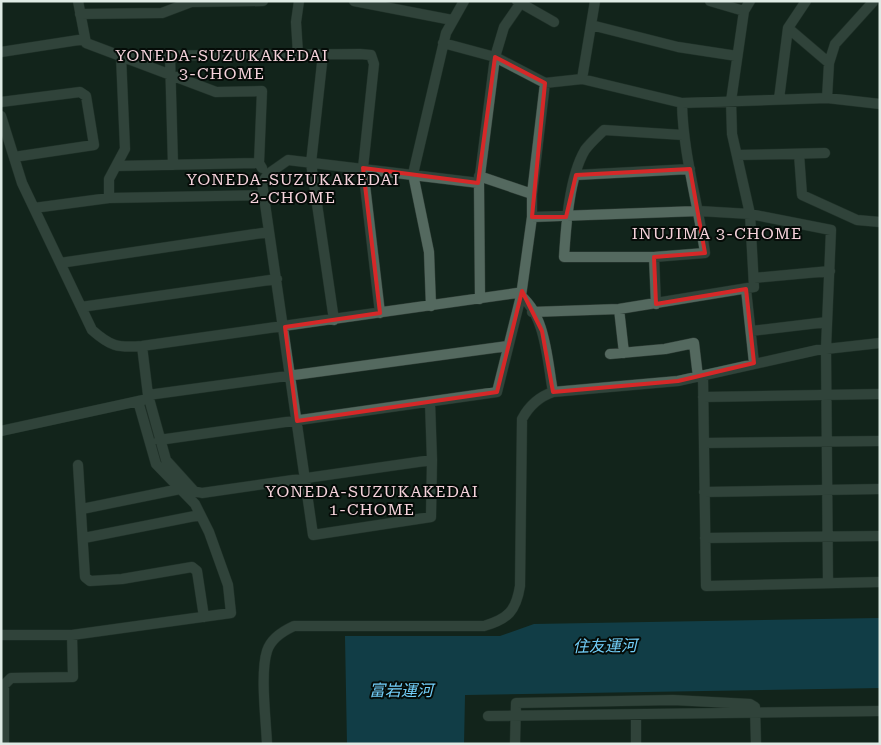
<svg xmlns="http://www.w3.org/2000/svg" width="881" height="745" font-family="'Roboto Serif','Noto Sans JP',serif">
<rect width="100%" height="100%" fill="#12251c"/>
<path fill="#115c7a" d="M880,618v70l-415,7 -1,49h-117l-2,-108h155l34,-12z"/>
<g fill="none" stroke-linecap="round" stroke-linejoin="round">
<defs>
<path id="minor" d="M78,1l8,42 130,49 46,-1 -3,72
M354,1l98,19
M517,1l37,21
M710,1l34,10
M80,14l82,-1 29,-11 72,-1
M591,25l87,22 59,9
M788,28l41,35
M443,43l52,14 50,26 37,-4 100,24 145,-5 53,6
M1,52l84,-13
M298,54l-2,-32 3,-21
M323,54l-12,109 23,157
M170,56l3,109
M582,79l13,-78
M827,98l2,-35 6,-19 38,-42
M779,99l9,-71 18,-27
M1,102l79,-10 6,4 8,49 -80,12
M682,103c1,51 16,100 23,150l-51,4h-90c2,-31 5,-80 21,-107 5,-7 13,-14 19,-20l79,5
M1,116l21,67 70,147c18,16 25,18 50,16l375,-53c29,19 30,67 36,99
M799,154l3,41 55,25 23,2
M737,155l88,-2
M116,166l143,-3 3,5
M576,175l114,-6
M479,176l53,18
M109,198v-19l16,-30 -4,-93 239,-2 11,1 3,9 -11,104 17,145
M34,208l75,-10 154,-3
M532,217l167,-6 51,3 81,16 -5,118 2,235
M654,257l2,47
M60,263l209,-31
M754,278l76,-7
M746,289l8,74
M480,299l-1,-116 16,-126 9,-30 18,-26
M431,306l-2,-54 -16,-78 33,-141 18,-32
M81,307l196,-28
M619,309l5,44
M532,312l87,-3 135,-22 -4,-73 -18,-80 -1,-33 13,-90 6,-10
M751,331l76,-9
M142,346l6,49 18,65 28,31 8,2 230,-33 -2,-58
M610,354l55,-5 29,-6 4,34
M703,376l3,210 174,-4
M148,395l360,-49
M703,397l177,-3
M1,431l142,-31
M159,440l338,-48 24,-96 11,-79v-23l13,-111
M704,443l176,-2
M432,460l-1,57 -118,18 -51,-352 6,-9 20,-14 191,23
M78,465l7,112 5,4 32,-2 70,-12 5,4 7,46
M704,492l176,-3
M82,509l98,-20
M84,538l116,-23
M705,538l175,-2
M1,635h71l159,-22 -3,-28 -19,-53 -14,-28 -39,-40 -18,-63
M636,715v29
M488,716l392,-5
M1,742h3v-57l7,-7 62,-1 -1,-42
M267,744c-1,-24 -7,-71 0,-93 4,-13 16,-20 27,-25h190c24,-7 32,-15 36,-40l2,-167c7,-13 16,-22 31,-27l125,-11 139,-31 63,-7
M515,744l1,-41 157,-3 77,4 5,3 1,37"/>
</defs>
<use href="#minor" stroke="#313f38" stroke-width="11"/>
<use href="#minor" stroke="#54695f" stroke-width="10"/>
</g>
<path d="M0 0H881V745H0ZM495,57l50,26 -13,134h34l10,-42 114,-6 15,84 -51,4 2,47 90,-15 8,74 -76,18 -125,11 -11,-61 -20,-40 -25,101 -200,29 -12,-94 95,-14 -17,-145 115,15z" fill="#12251c" fill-opacity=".55" fill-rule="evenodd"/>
<path fill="none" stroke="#d62828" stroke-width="4" stroke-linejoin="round" d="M495,57l50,26 -13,134h34l10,-42 114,-6 15,84 -51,4 2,47 90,-15 8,74 -76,18 -125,11 -11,-61 -20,-40 -25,101 -200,29 -12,-94 95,-14 -17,-145 115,15z"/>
<g text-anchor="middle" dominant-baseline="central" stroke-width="4" stroke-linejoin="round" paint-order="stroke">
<g font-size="16" letter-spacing="1" fill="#f6d3dc" stroke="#050c08">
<text x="222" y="55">YONEDA-SUZUKAKEDAI<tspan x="222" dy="18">3-CHOME</tspan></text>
<text x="293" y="179">YONEDA-SUZUKAKEDAI<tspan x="293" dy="18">2-CHOME</tspan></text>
<text x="717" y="233">INUJIMA 3-CHOME</text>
<text x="372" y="491">YONEDA-SUZUKAKEDAI<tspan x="372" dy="18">1-CHOME</tspan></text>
</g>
<g font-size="16" font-style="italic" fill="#73d0fb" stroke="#050c08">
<text transform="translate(605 646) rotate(-1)">住友運河</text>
<text x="401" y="690">富岩運河</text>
</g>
</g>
<rect width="881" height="745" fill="none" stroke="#dfebe5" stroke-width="5"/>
</svg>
